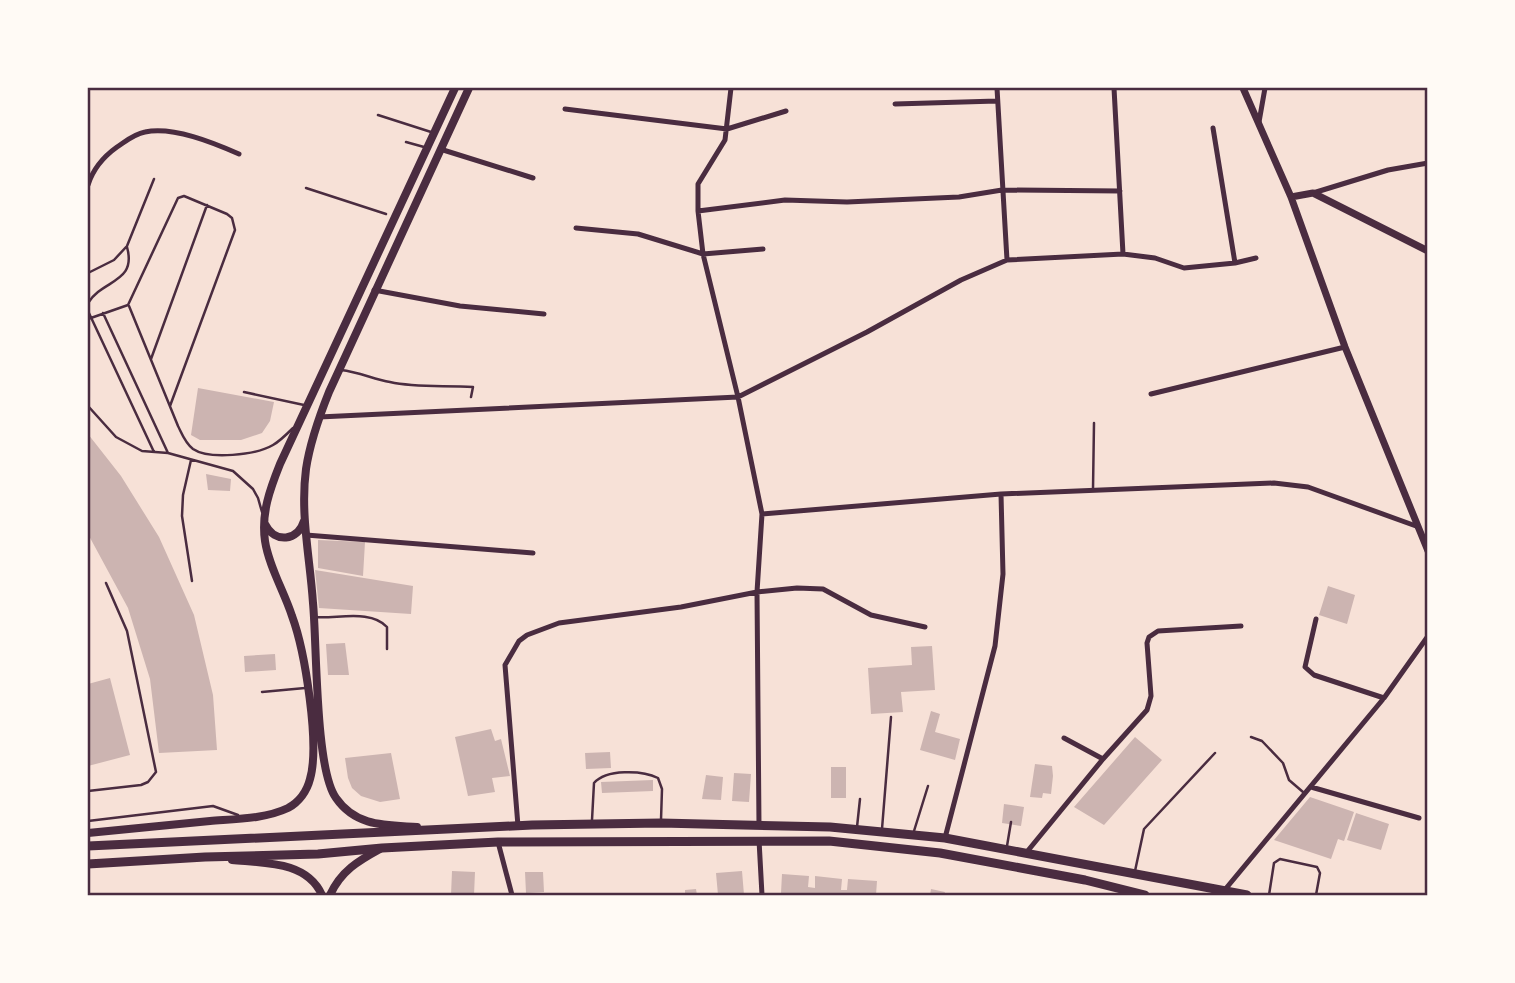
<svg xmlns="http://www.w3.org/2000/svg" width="1515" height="983" font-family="'Exo 2',sans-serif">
<rect width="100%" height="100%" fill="#f7e1d7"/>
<path fill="#ccb4b1" d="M198,388l76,14 -4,19 -8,12 -21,7h-41l-9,-5z
M88,434l33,42 38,61 35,78 19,80 4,55 -58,3 -9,-74 -22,-71 -40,-74z
M206,474l25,5 -1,12 -22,-1z
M318,540l47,2 -2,34 -45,-8z
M315,570l98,16 -2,28 -92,-6z
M1328,586l27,9 -8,29 -28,-9z
M345,643l4,32h-21l-2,-31z
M932,646l3,44 -34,2 2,20 -32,2 -3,-46 44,-3 -1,-18z
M275,654l1,16 -31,2 -1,-16z
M110,678l20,77 -42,11v-82z
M931,711l9,3 -5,18 25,7 -5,21 -35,-10z
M491,729l4,12 6,-2 9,37 -18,2 3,14 -27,4 -13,-59z
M1135,737l27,23 -58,65 -30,-18z
M610,752l1,16 -25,1 -1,-16z
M391,753l9,46 -20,3 -19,-6 -9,-8 -4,-10 -3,-20z
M1035,764l17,2 1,10 -2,18 -8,-1 -1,5 -12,-1z
M831,767h15v31h-15z
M734,773l17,1 -2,28 -17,-1z
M706,775l17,2 -2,23 -19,-1z
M653,780v11l-51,2 -1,-11z
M1310,797l44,15 -10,29 -6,-2 -7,20 -57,-19z
M1004,804l20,3 -3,19 -19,-3z
M1356,813l33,11 -8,26 -34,-10z
M452,871l23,1 -1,23h-23z
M742,871l2,24h-26l-2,-22z
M525,872h18l1,20 -18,1z
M782,874l27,2 -1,11 7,1v-12l27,3 -1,11h6l1,-11 29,2 -1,14h-90l-5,-2z
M696,889l1,6h-12v-5z
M931,889l14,3 -1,3h-14z"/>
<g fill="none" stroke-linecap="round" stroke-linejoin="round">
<path stroke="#4a2c40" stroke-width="2.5" d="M306,188l80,26"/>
<path stroke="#4a2c40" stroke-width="2.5" d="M378,115l53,17
M406,142l18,5
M88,273l26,-13 13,-14 27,-67
M88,303c15,-24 49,-20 39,-56
M129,306l49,120c4,8 7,17 15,23 16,11 63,6 80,-4 7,-4 14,-11 20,-17
M88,311l66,141
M103,313l65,140
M88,319l40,-14 50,-107 6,-2 43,18 5,4 3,12 -65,176
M151,359l56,-154
M341,370c18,2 32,9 49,12 26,6 55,3 83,5l-2,10
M244,392l60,13
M88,406l28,31 26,14 26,2 65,18 20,18 5,9 4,14
M191,460l-8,35 -1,21 10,65
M1093,489l1,-66
M315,617c22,2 56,-8 72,10v22
M262,692l43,-4
M1251,737l11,4 21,22 6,17 14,12
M88,791l53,-6 7,-3 8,-10 -29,-141 -21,-48
M592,820l2,-37c12,-14 48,-13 64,-5l4,11 -1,31
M88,821l125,-15 25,9
M857,827l3,-28
M882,829l9,-112
M914,831l14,-45
M1007,846l4,-24
M1135,871l9,-42 71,-76
M1269,895l5,-32 6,-4 37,8 3,6 -4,22"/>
<path stroke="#4a2c40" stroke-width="5" d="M731,88l-6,52 -27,44v27l5,43 35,143 24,117 -5,78 2,234
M997,88l10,172
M1114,88l9,166
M895,104l102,-3
M565,109l162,20 59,-18
M1259,122l6,-34
M1213,128l22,135
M440,149l93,29
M88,185c5,-16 15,-28 29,-38 9,-6 17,-13 28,-15 28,-6 69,11 94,22
M1313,193l75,-23 40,-7
M698,211l87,-11 62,2 112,-5 43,-7 118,1
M576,228l62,6 65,20 60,-5
M374,290l86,16 84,8
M1151,394l194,-47
M319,417l419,-20 129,-65 94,-52 46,-20 116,-6 32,4 29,10 51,-5 21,-5
M762,514l239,-20 273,-11 34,4 108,39
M306,535l227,18
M1316,619l-11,48 9,8 70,23
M1064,738l39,21
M1311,787l108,31
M518,826l-13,-161 14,-24 8,-6 32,-12 122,-16 76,-15 40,-4 26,1 48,26 54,12
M945,838l50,-192 8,-72 -2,-80
M759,840l3,55
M498,842l14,53
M1026,853l77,-94 44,-49 4,-14 -4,-53 2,-6 9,-6 83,-5
M1223,892l161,-194 44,-62"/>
<path stroke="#4a2c40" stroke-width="7" d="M1243,88l48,109 54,150 83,204
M1291,197l22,-4 115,58"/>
<path stroke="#4a2c40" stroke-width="8" d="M265,524c10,20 33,17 39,-3
M417,827c-31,-2 -61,0 -81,-29 -21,-29 -19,-154 -23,-195 -3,-45 -13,-89 -7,-134 4,-27 13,-52 23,-77l140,-304
M88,833c40,-4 81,-8 122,-12 25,-2 55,-2 78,-13 11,-6 19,-17 22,-29 10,-34 -5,-128 -18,-163 -8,-25 -23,-49 -27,-75 -4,-28 5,-52 15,-77l175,-376
M232,860c33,3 75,1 90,35
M330,895c11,-24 28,-34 50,-46"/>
<path stroke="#4a2c40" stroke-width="9" d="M88,846l444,-21 129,-2 169,4 115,11 302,57
M88,864l117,-7 113,-3 64,-6 116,-6 331,-1 111,12 145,27 60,15"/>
</g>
<rect width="1515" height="983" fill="none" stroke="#fffaf5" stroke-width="178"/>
<rect x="89" y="89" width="1337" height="805" fill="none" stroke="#4a2c40" stroke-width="2.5"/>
</svg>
